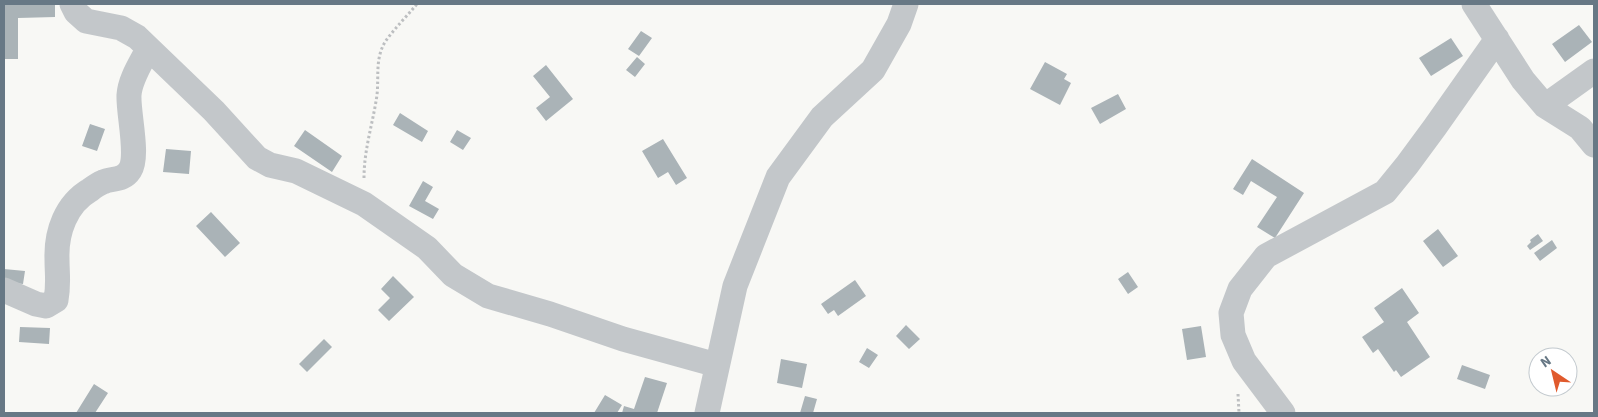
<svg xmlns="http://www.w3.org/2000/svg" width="1598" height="417" font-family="'Source Sans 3',sans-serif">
<rect width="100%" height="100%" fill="#f8f8f5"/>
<path fill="#aab3b7" d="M4,4h51v13l-37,1v41h-14z
M1579,25l13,17 -27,20 -13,-18z
M641,31l11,7 -13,18 -11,-7z
M1451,38l12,18 -32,20 -12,-18z
M637,57l8,7 -10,13 -9,-7z
M1045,62l22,12 -3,5 7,4 -11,22 -30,-16z
M546,65l27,34 -27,22 -10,-13 14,-11 -17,-21z
M1118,94l8,15 -26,15 -9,-16z
M400,113l28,18 -6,11 -29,-17z
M90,124l15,5 -8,22 -15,-5z
M305,130l37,26 -10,16 -38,-26z
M457,130l14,8 -8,12 -13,-8z
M663,139l24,39 -11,7 -8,-13 -10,6 -16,-27z
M166,149l25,2 -2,23 -26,-2z
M1252,159l52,34 -29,45 -18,-11 20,-30 -26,-16 -8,14 -10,-6z
M423,181l10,6 -8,14 14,8 -6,10 -24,-13z
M211,212l29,31 -15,14 -29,-31z
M1438,229l20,27 -15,11 -20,-26z
M1538,234l5,7 -13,9 -3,-4 4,-4 -1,-2z
M1552,240l5,8 -17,13 -6,-8z
M4,269l21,2 -2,13 -19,-2z
M1128,272l10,15 -10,7 -10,-15z
M393,276l21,21 -25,24 -11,-11 12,-12 -9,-9z
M855,280l11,16 -28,20 -4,-6 -6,4 -7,-10z
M1402,288l17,25 -12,9 23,35 -29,20 -5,-7 -2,2 -16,-23 -5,4 -11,-16 22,-15 -10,-14z
M906,325l14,14 -11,10 -13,-13z
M1201,326l5,31 -19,3 -5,-31z
M20,327l30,1 -1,16 -30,-2z
M324,339l8,8 -25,25 -8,-8z
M867,348l11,7 -9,13 -10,-6z
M781,359l26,5 -5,24 -25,-5z
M1462,365l28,10 -5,14 -28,-10z
M645,377l22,6 -10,30h-35l2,-7 10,3z
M94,384l14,9 -13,20h-19z
M605,395l17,10 -5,8h-23z
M805,396l12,3 -4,14h-13z"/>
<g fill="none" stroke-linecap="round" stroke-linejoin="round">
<path stroke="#bdbfc1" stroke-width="3" stroke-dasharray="2.5 2.5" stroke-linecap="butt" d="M364,178c0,-29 9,-55 13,-83 2,-19 -2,-36 8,-53 9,-13 22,-26 32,-38
M1238,394l1,19"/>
<path stroke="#c3c7ca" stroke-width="25" d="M72,4l4,8 10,9 35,7 16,9 77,74 43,47 13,7 26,6 68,33 63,44 26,27 35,21 62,18 73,25 94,26
M1474,4l49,76 22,26 35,22 14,17
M1545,106l49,-35
M4,290l32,14 10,2 10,-6c3,-17 1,-25 1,-41 -1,-27 9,-55 33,-69 4,-3 8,-6 13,-8 9,-4 20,-1 27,-12 9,-14 -2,-57 -1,-75 1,-16 12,-32 19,-46
M707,413l28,-127 43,-109 44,-60 51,-47 26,-46 7,-20
M1283,413l-39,-52 -11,-26 -2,-22 9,-24 26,-33 119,-64 22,-27 28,-38 62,-88"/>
</g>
<rect width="1598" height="417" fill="none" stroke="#677885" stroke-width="10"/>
<g transform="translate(1553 372) rotate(325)"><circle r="24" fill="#ffffff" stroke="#c2c9ce"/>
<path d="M0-4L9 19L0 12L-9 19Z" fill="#e05a2d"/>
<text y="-8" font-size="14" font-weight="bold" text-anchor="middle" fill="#677885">N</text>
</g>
</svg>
